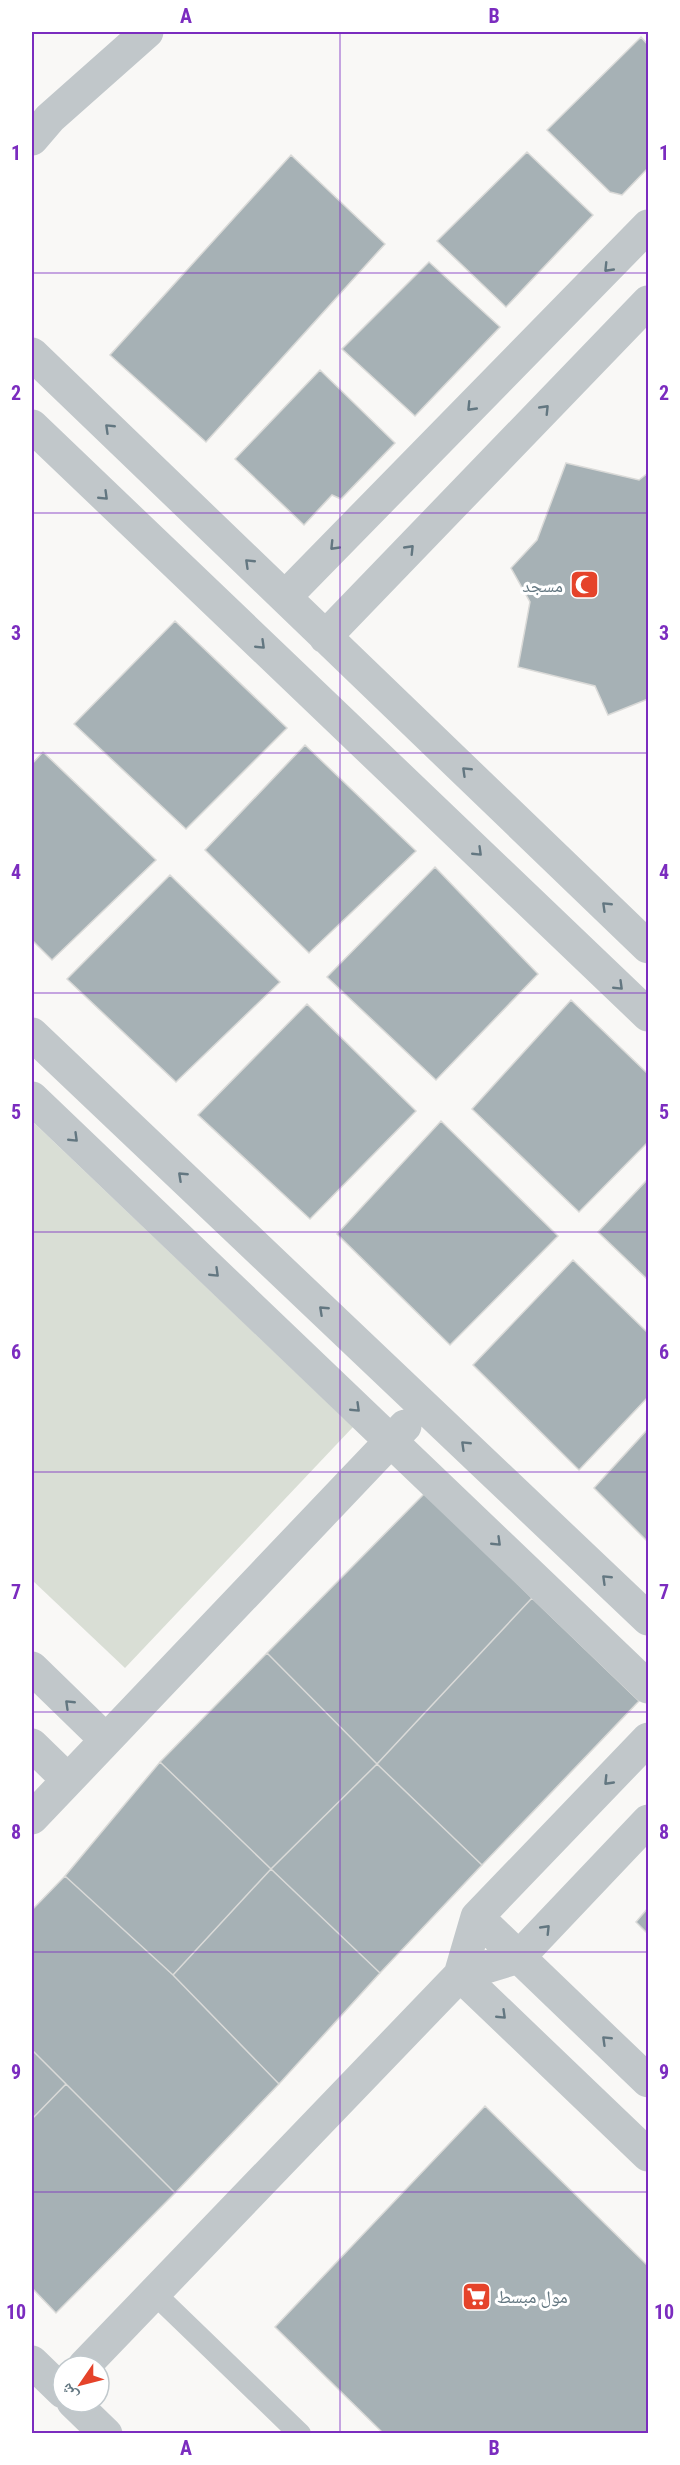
<svg xmlns="http://www.w3.org/2000/svg" width="680" height="2465" font-family="'Roboto Condensed','Noto Naskh Arabic',sans-serif">
<rect width="100%" height="100%" fill="#f9f8f6"/>
<path fill="#d9ded5" d="M32,1121l321,306 -228,241 -93,-88z"/>
<path fill="#a6b1b5" stroke="#dadad8" stroke-width="1.5" d="M641,37l7,8v123l-26,27 -12,-3 -63,-62z
M527,152l66,63 -87,92 -69,-66z
M291,155l94,89 -179,198 -96,-87z
M429,262l71,65 -85,89 -73,-67z
M320,370l75,73 -54,56 -9,-4 -28,30 -69,-66z
M566,463l73,17 9,-7v226l-40,16 -13,-29 -77,-19 12,-65 -19,-34 26,-28z
M175,621l112,107 -101,101 -112,-105z
M305,745l111,106 -107,102 -104,-103z
M43,752l113,108 -104,100 -20,-20v-176z
M435,867l103,107 -102,106 -109,-103z
M170,875l110,107 -104,100 -109,-103z
M571,1000l77,74v68l-69,70 -107,-103z
M307,1004l109,107 -106,108 -112,-104z
M441,1121l117,115 -108,109 -113,-111z
M648,1179v101l-50,-48z
M573,1260l75,73v64l-69,73 -106,-105z
M648,1429v113l-54,-54z
M426,1492l106,106 -155,166 -110,-111z
M532,1598l107,103 -157,164 -105,-101z
M267,1653l110,111 -106,105 -111,-107z
M160,1762l111,107 -98,106 -108,-99z
M377,1764l105,101 -102,108 -109,-104z
M271,1869l109,104 -101,111 -106,-109z
M65,1876l108,99 106,109 -104,109 -143,-143v-140z
M648,1908v26l-12,-12z
M32,2050l34,34 -34,35z
M66,2084l109,109 -119,120 -24,-25v-169z
M485,2106l163,160v168h-264l-109,-107z"/>
<g fill="none" stroke-linecap="round" stroke-linejoin="round">
<path stroke="#c1c7ca" stroke-width="22" d="M154,2293l146,141"/>
<path stroke="#c1c7ca" stroke-width="33" d="M32,139l18,-21 97,-86
M32,354l616,593
M32,426l616,589
M285,597l363,-371
M325,637l323,-335
M32,1034l616,585
M32,1098l616,589
M32,1668l74,72
M32,1745l36,35
M32,1818l373,-392
M477,1917l171,164
M460,1975l188,180
M460,1975l59,-18 129,-136
M84,2366l376,-391 17,-58 171,-178"/>
<path stroke="#c1c7ca" stroke-width="33" d="M32,2362l31,30
M73,2402l33,32"/>
</g>
<defs><path id="oneway-chevron" d="M-2-3.5L2.5 0L-2 3.5" fill="none" stroke-width="1.6" stroke-linecap="round" stroke-linejoin="round" transform="scale(1.5)"/></defs>
<g stroke="#637781">
<use href="#oneway-chevron" transform="translate(608 268) rotate(134)"/>
<use href="#oneway-chevron" transform="translate(471 407) rotate(134)"/>
<use href="#oneway-chevron" transform="translate(545 409) rotate(-46)"/>
<use href="#oneway-chevron" transform="translate(109 428) rotate(-136)"/>
<use href="#oneway-chevron" transform="translate(104 496) rotate(44)"/>
<use href="#oneway-chevron" transform="translate(334 546) rotate(134)"/>
<use href="#oneway-chevron" transform="translate(410 549) rotate(-46)"/>
<use href="#oneway-chevron" transform="translate(249 563) rotate(-136)"/>
<use href="#oneway-chevron" transform="translate(261 645) rotate(44)"/>
<use href="#oneway-chevron" transform="translate(466 771) rotate(-136)"/>
<use href="#oneway-chevron" transform="translate(478 852) rotate(44)"/>
<use href="#oneway-chevron" transform="translate(606 906) rotate(-136)"/>
<use href="#oneway-chevron" transform="translate(619 986) rotate(44)"/>
<use href="#oneway-chevron" transform="translate(74 1138) rotate(44)"/>
<use href="#oneway-chevron" transform="translate(182 1176) rotate(-137)"/>
<use href="#oneway-chevron" transform="translate(215 1273) rotate(44)"/>
<use href="#oneway-chevron" transform="translate(323 1310) rotate(-137)"/>
<use href="#oneway-chevron" transform="translate(356 1408) rotate(44)"/>
<use href="#oneway-chevron" transform="translate(465 1445) rotate(-136)"/>
<use href="#oneway-chevron" transform="translate(497 1542) rotate(44)"/>
<use href="#oneway-chevron" transform="translate(606 1579) rotate(-136)"/>
<use href="#oneway-chevron" transform="translate(69 1704) rotate(-136)"/>
<use href="#oneway-chevron" transform="translate(608 1781) rotate(134)"/>
<use href="#oneway-chevron" transform="translate(546 1929) rotate(-46)"/>
<use href="#oneway-chevron" transform="translate(502 2015) rotate(44)"/>
<use href="#oneway-chevron" transform="translate(606 2040) rotate(-136)"/>
</g>
<path fill="none" stroke="#7b2cbf" stroke-width="1.5" stroke-opacity="0.55" d="M340,32v2402M32,273h616M32,513h616M32,753h616M32,993h616M32,1232h616M32,1472h616M32,1712h616M32,1952h616M32,2192h616"/>
<defs>
<symbol id="mosque-square" viewBox="-11 -11 22 22"><rect x="-9" y="-9" width="18" height="18" rx="4" fill="#e5432a" stroke="#fff"/><path d="M3.5-4.9A6 6 0 1 0 3.5 4.9A5 5 0 1 1 3.5-4.9Z" fill="#fff"/></symbol>
<symbol id="supermarket-square" viewBox="-11 -11 22 22"><rect x="-9" y="-9" width="18" height="18" rx="4" fill="#e5432a" stroke="#fff"/><path d="M-6-5.5h2.5l.6 2H6L4.5 2H-2.5L-4.4-4H-6ZM-1.5 3.2a1.3 1.3 0 1 0 .1 0ZM3 3.2a1.3 1.3 0 1 0 .1 0Z" fill="#fff"/></symbol>
</defs>
<g fill-rule="evenodd">
<use href="#mosque-square" x="568" y="568" width="33" height="33"/>
<use href="#supermarket-square" x="460" y="2280" width="33" height="33"/>
</g>
<g text-anchor="middle" dominant-baseline="central" stroke-width="6" stroke-linejoin="round" paint-order="stroke">
<g font-size="18" fill="#637781" stroke="#fff" text-anchor="end">
<text x="563" y="585">مسجد</text>
<text x="497" y="2296" text-anchor="start">مول مبسط</text>
</g>
</g>
<rect width="680" height="2465" fill="none" stroke="#ffffff" stroke-width="66"/>
<g transform="translate(81 2384) rotate(235)"><circle r="28" fill="#ffffff" stroke="#c1c9cd" stroke-width="1.5"/>
<path d="M0-4.5L10 22L0 15L-10 22Z" fill="#e5432a"/>
<text y="-9" font-size="16" font-weight="bold" text-anchor="middle" fill="#637781">ش</text>
</g>
<rect x="33" y="33" width="614" height="2399" fill="none" stroke="#7b2cbf" stroke-width="2"/>
<g font-size="20" text-anchor="middle" font-weight="bold" fill="#7b2cbf">
<text x="186" y="23">A</text>
<text x="494" y="23">B</text>
<text x="16" y="160">1</text>
<text x="664" y="160">1</text>
<text x="16" y="400">2</text>
<text x="664" y="400">2</text>
<text x="16" y="640">3</text>
<text x="664" y="640">3</text>
<text x="16" y="879">4</text>
<text x="664" y="879">4</text>
<text x="16" y="1119">5</text>
<text x="664" y="1119">5</text>
<text x="16" y="1359">6</text>
<text x="664" y="1359">6</text>
<text x="16" y="1599">7</text>
<text x="664" y="1599">7</text>
<text x="16" y="1839">8</text>
<text x="664" y="1839">8</text>
<text x="16" y="2079">9</text>
<text x="664" y="2079">9</text>
<text x="16" y="2319">10</text>
<text x="664" y="2319">10</text>
<text x="186" y="2455">A</text>
<text x="494" y="2455">B</text>
</g>
</svg>
